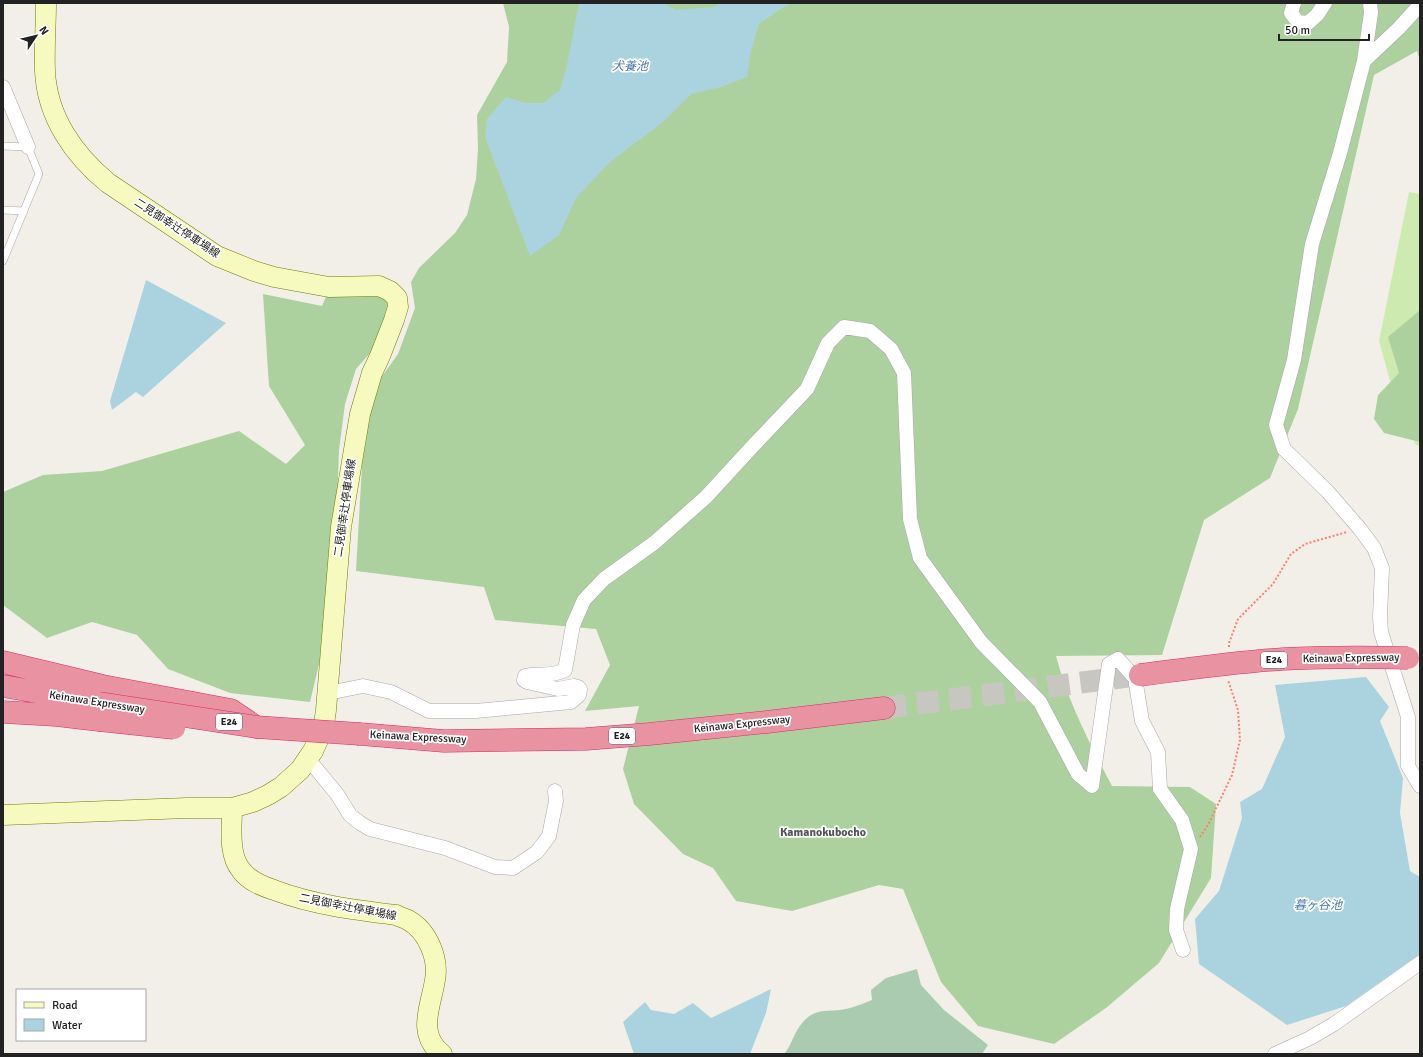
<svg xmlns="http://www.w3.org/2000/svg" width="1423" height="1057" font-family="Signika,'Noto Sans JP',sans-serif">
<rect width="100%" height="100%" fill="#f2efe9"/>
<path fill="#cdebb0" d="M1409,192l11,2v252l-4,-1 -21,-46 -16,-58z"/>
<path fill="#add19e" d="M503,3h917v57l-3,-9 -43,24 -76,334 -28,69 -66,42 -42,135 -106,1c12,46 34,88 56,130l78,1 26,17 -5,74 -52,85 -53,45 -52,36 -76,-18 -37,-44 -38,-93 -24,-4 -87,26 -56,-10 -23,-33 -30,-14 -49,-50 -11,-35 16,-63 -54,5 25,-46 -14,-36 -101,-9 -11,-33 -128,-16 9,-158 10,-27 23,-32 17,-46 -4,-26 8,-14 36,-35 12,-18 9,-36 2,-31 -1,-33 30,-53 2,-35z
M361,289l33,10 -15,44 -23,26 -11,35 -6,46 -3,80 -7,92 -19,80 -80,-9 -62,-24 -31,-34 -45,-13 -45,16 -44,-33v-113l40,-17 59,-4 137,-40 47,33 19,-19 -36,-59 -6,-92 59,12 5,-12z
M1420,310v132l-36,-9 -10,-14 4,-24 21,-22 -11,-36z"/>
<path fill="#aacbaf" d="M917,969l4,16 23,25 44,35 -6,9h-198c7,-8 9,-18 15,-27 15,-21 26,-14 47,-18 9,-2 18,-6 26,-9l-1,-10 15,-12z"/>
<path fill="#aad3df" d="M579,3h83l14,7 38,-3 7,-4h70l-9,5 -23,16 -8,26 -4,27 -26,10 -30,7 -28,28 -53,40 -34,36 -17,37 -29,21 -45,-119 2,-18 19,-22 19,6h18l17,-13 7,-25z
M146,280l80,43 -83,74 -7,-5 -24,18 -2,-9z
M1366,677l23,30 -9,14 23,57 -3,35 10,58 10,6v77l-74,52 -59,19 -88,-61 -4,-45 24,-28 23,-73 -2,-16 22,-13 23,-52 -10,-52z
M771,989l-5,24 -16,41h-116l-11,-32 22,-20 6,8 23,4 19,-11 18,15z"/>
<g fill="none" stroke-linecap="round" stroke-linejoin="round">
<path stroke="#c8c6c1" stroke-width="22" stroke-dasharray="22 11" stroke-linecap="butt" d="M884,708l256,-33"/>
<defs>
<path id="lane" d="M3,146l25,1 11,27 -36,87
M3,210l21,1"/>
<path id="street" d="M1294,3l-3,10 7,9 10,1 9,-8 8,-12
M1370,3l1,10 -7,48 -24,92 -28,91 -18,116 -18,65 8,24 44,43 32,37 14,19 8,20 -2,49 1,15 27,85v49l12,20
M1364,61l35,-33 21,-23
M3,87l25,60
M328,693l35,-7 28,6 38,19h47l95,-9 8,-7 1,-6 -2,-2 -4,-1 -16,3 -31,-7 -3,-2 1,-4c14,-3 27,1 40,-6l8,-45 11,-25 20,-21 50,-36 52,-46 45,-49 56,-59 21,-46 16,-16 26,4 21,18 13,24 6,146 10,39 61,84 59,60 38,72 14,12 17,-122 9,-5 17,19 7,43 16,31 2,37 22,31 9,29 -14,60 -1,21 7,20
M308,759l29,35 13,21 10,8 10,6 75,19 50,19 18,1 24,-16 12,-16 7,-35 -1,-10
M1275,1054l35,-16 24,-14 86,-61"/>
<path id="secondary" d="M232,808c0,19 -4,46 9,62 8,11 21,16 33,20 40,15 81,20 122,25 4,2 8,3 12,5 20,11 31,39 27,60 -4,26 -19,54 7,74
M3,815l184,-7h45l21,-6 15,-7 13,-8 19,-17 13,-19 5,-11 6,-16 2,-14 15,-183 19,-113 12,-41 8,-17 14,-36 4,-13 -1,-9 -7,-7 -11,-5 -50,1 -55,-10 -20,-6 -37,-15 -109,-73c-34,-28 -61,-66 -63,-112 -1,-23 1,-45 1,-68"/>
<path id="highway" d="M3,662l100,24 128,24 25,17
M3,686l96,17
M3,712l53,3 43,5
M360,734l84,7 142,-2 63,-5 118,-12 117,-14"/>
</defs>
<use href="#lane" stroke="#a9a9a9" stroke-width="8"/>
<use href="#street" stroke="#a9a9a9" stroke-width="15"/>
<use href="#secondary" stroke="#707d05" stroke-width="21"/>
<use href="#highway" stroke="#dc2a67" stroke-width="23"/>
<path stroke="#fa8072" stroke-width="2" stroke-dasharray="2 2" stroke-linecap="butt" d="M1229,647v-4l9,-24 35,-35 18,-30 14,-10 42,-12
M1200,837l8,-12 24,-50 8,-35 -2,-30 -10,-30"/>
<use href="#lane" stroke="#fff" stroke-width="7"/>
<use href="#street" stroke="#fff" stroke-width="14"/>
<use href="#secondary" stroke="#f7fabf" stroke-width="20"/>
<use href="#highway" stroke="#e892a2" stroke-width="22"/>
<defs>
<path id="highway-bridge" d="M1140,675c47,-6 95,-13 143,-16 41,-2 83,-2 125,-1
M99,703l157,24 104,7
M99,720l75,8"/>
</defs>
<use href="#highway-bridge" stroke="#dc2a67" stroke-width="23" stroke-linecap="butt"/>
<use href="#highway-bridge" stroke="#e892a2" stroke-width="22"/>
</g>
<g text-anchor="middle" dominant-baseline="central" stroke-width="3.5" stroke-linejoin="round" paint-order="stroke">
<g fill="#fff" stroke="#646464" stroke-width="1">
<rect x="1261" y="652" width="26" height="16" rx="3"/>
<rect x="216" y="714" width="26" height="16" rx="3"/>
<rect x="609" y="728" width="26" height="16" rx="3"/>
</g>
<g font-size="10" font-weight="bold" fill="#222">
<text x="1274" y="660">E24</text>
<text x="229" y="722">E24</text>
<text x="622" y="736">E24</text>
</g>
<g font-size="11" fill="#222" stroke="#fff">
<text transform="translate(177 228) rotate(33)">二見御幸辻停車場線</text>
<text transform="translate(345 508) rotate(-82)">二見御幸辻停車場線</text>
<text transform="translate(1351 658) rotate(-1)">Keinawa Expressway</text>
<text transform="translate(97 702) rotate(9)">Keinawa Expressway</text>
<text transform="translate(742 724) rotate(-6)">Keinawa Expressway</text>
<text transform="translate(418 737) rotate(3)">Keinawa Expressway</text>
<text transform="translate(348 907) rotate(11)">二見御幸辻停車場線</text>
</g>
<g font-size="12" font-style="italic" fill="#4a7aab" stroke="#fff">
<text x="630" y="66">犬養池</text>
<text x="1318" y="905">暮ヶ谷池</text>
</g>
<g font-size="12" font-weight="bold" fill="#555" stroke="#fff">
<text x="823" y="832">Kamanokubocho</text>
</g>
</g>
<rect width="1423" height="1057" fill="none" stroke="#222222" stroke-width="8"/>
<rect x="16" y="989" width="130" height="52" fill="#ffffff" stroke="#a7a7a7"/>
<rect x="24" y="1002" width="20" height="6" fill="#f7fabf" stroke="#a7a7a7"/>
<text x="52" y="1009" font-size="12" fill="#222222">Road</text>
<rect x="24" y="1019" width="20" height="12" fill="#aad3df" stroke="#a7a7a7"/>
<text x="52" y="1029" font-size="12" fill="#222222">Water</text>
<g transform="translate(36 36) rotate(55)" stroke="#ffffff" stroke-width="3" paint-order="stroke">
<path d="M0-3L7 15L0 10L-7 15Z" fill="#222222"/>
<text y="-6" font-size="11" font-weight="bold" text-anchor="middle" fill="#222222">N</text>
</g>
<path d="M1279 34v6h90v-6" fill="none" stroke="#222222" stroke-width="2"/>
<text x="1285" y="34" font-size="12" fill="#222222" stroke="#ffffff" stroke-width="3" paint-order="stroke">50 m</text>
</svg>
